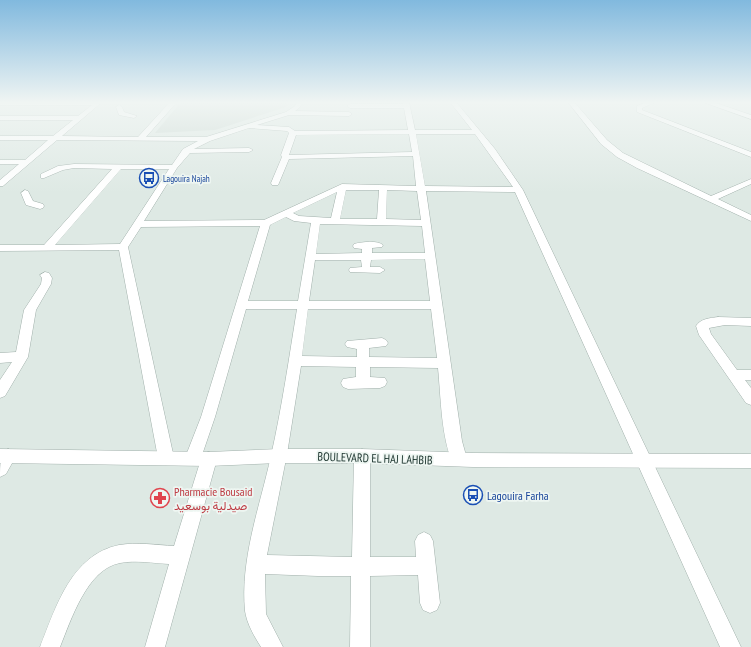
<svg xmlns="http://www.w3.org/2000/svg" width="751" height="647" font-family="'PT Sans Narrow',Vazirmatn,sans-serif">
<rect width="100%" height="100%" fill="#dee9e4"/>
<path fill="#ccd9d3" d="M181,102h107l-2,5 -71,23 -60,3z"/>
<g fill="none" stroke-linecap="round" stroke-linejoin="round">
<defs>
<path id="minor" d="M0,102h102l-40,34 76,1 32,-35h7l-31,35h60l80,-25 9,-6 2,-4h6l-4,6 -4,3 54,1 3,2 -3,2 -60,-1 -32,10 32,2 6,4 113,-1 -4,-22h-54l-3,-2 3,-2h53v-2h6l6,28h57l-22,-28h6l39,47 28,41 218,457h-21l-205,-455 -89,-1 36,250 5,18 -2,5 -6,2 -6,-2c-12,-27 -12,-66 -15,-96l-68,-1v10l15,1 2,4 -2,4 -5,2 -32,1 -5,-2 -2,-4 2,-4 13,-2v-10l-55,-1 -14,88 -20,101 85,2 2,-101 3,-5 5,-2 5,2 3,5v101h46l-1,-16 3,-6 6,-3 6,3 3,6 7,62 -3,7 -7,3 -7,-3 -3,-7 -2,-28 -48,1v71h-20l1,-71h-33l-53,-2 1,40 17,33h-22c-7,-11 -14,-23 -16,-36 -5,-52 15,-105 26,-155 11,-49 18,-98 26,-147h-51l-31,108 -14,41 -2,5 -6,2 -6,-2 -2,-5 16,-41 59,-191 -119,1 -13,20 46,211 -2,5 -6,2 -6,-2 -2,-5 -39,-208 -119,1v-6h44l68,-76 -38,-1 -11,2 -19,8h-3v-4l17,-8 16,-2 98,1 11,-16 15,-8 -141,-1 -54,46h-3v-6l19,-16h-19v-4h25l23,-20h-48v-4h53l20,-16h-73v-4h78l14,-11h-92zM249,128l38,3 2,2 -8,22 1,2 -11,26 1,2h6l1,-2 10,-24 124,-3 3,30 -74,-2 -78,36 -120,1 33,-53 13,-15 59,-1 4,-2 -4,-2 -55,1 16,-8zM409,134l3,18 -123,3 7,-20zM416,134h59l38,53 -88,-1zM121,169h48l-49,75 -65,1zM346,190h33l-2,29h-37zM387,190l30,1 4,29 -35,-1zM337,192l-6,26 -32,-2 -6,-3zM286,217l8,4 17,2 -13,78h-50l22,-76zM320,224l102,2 3,27h-53v-5l10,-1 1,-2c-6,-5 -21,-3 -29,-1l-1,2 1,2 8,1v4l-46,1zM425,259l5,42h-121l6,-41h46l1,7 -12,1 -1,2 1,2 30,1 5,-3 -5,-3h-10l1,-7zM308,309h123l6,49 -68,-1v-9l17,-2 2,-3 -2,-3 -4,-2 -35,3 -2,3 2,3 10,2v8l-55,-1z
M568,102h6l33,38 16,13 88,43 40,-17v5l-33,15 33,16v6l-114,-53 -20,-11 -16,-13z
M647,102h9l-14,6v2l109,42v5l-114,-45v-6z
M703,102h10l38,13v4z
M119,105l3,2 2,5 13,4 -3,2 -15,-3 -3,-8z
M25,190l3,1 5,10 10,3 1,2 -1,2 -3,1 -14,-4 -5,-12z
M45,272l4,1 3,5 -1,6 -15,26 -8,47 -23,39 -5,2v-18l12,-18 -12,1v-10l16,-1 8,-42 17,-26 1,-6 -2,-3z
M718,317l33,1v8l-26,-1 -16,3 2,6 26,36h14v10h-6l6,8v17l-5,-2 -47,-68 -3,-9c4,-7 14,-8 22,-9z
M8,449l5,2 3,5 -10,18 -6,3c0,-11 0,-24 8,-28z
M209,452l6,2 2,5 -52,188h-20l24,-83c-16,-1 -33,-4 -49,-1 -33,6 -49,57 -60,84h-20c16,-40 31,-92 79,-102 18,-3 38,0 55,1l27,-87 2,-5z"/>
<path id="tertiary" d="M0,449l209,3 70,-3h83l111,4 278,1v14l-278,-1 -111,-4h-83l-70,3 -209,-3z"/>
</defs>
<use href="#minor" stroke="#a1b0ab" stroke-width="1"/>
<use href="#tertiary" stroke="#a1b0ab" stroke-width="1"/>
<use href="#minor" fill="#fff" fill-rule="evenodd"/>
<use href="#tertiary" fill="#fff" fill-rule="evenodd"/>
</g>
<linearGradient id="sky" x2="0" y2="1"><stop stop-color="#81b9de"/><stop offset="0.53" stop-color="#f0f5f3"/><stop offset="1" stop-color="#f0f5f3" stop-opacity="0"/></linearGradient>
<rect width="751" height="193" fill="url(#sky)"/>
<defs>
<symbol id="bus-ring" viewBox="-11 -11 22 22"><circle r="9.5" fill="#eef6f2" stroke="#1a4fb4" stroke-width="1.5"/><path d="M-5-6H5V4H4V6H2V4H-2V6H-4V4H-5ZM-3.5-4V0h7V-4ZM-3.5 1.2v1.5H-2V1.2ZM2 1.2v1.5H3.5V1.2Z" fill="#1a4fb4"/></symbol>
<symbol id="pharmacy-ring" viewBox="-11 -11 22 22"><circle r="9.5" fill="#eef6f2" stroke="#e0444e" stroke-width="1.5"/><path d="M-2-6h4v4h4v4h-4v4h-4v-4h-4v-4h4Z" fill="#e0444e"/></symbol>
</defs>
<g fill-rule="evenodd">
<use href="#bus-ring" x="138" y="167" width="22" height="22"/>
<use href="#bus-ring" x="462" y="484" width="22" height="22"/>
<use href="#pharmacy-ring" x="149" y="487" width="22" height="22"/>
</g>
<g text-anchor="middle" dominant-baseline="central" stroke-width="3.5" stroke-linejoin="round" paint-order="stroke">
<g font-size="9" fill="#164399" stroke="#eef6f2" text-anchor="start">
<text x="163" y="178">Lagouira Najah</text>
</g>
<g font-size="12" fill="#203832" stroke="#eef6f2">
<text transform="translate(375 458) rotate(2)">BOULEVARD EL HAJ LAHBIB</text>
</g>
<g font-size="12" fill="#be3a42" stroke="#eef6f2" text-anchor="start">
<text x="174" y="491">Pharmacie Bousaid<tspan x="174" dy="14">صيدلية بوسعيد</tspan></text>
</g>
<g font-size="12" fill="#164399" stroke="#eef6f2" text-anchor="start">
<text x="487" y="495">Lagouira Farha</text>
</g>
</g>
</svg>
